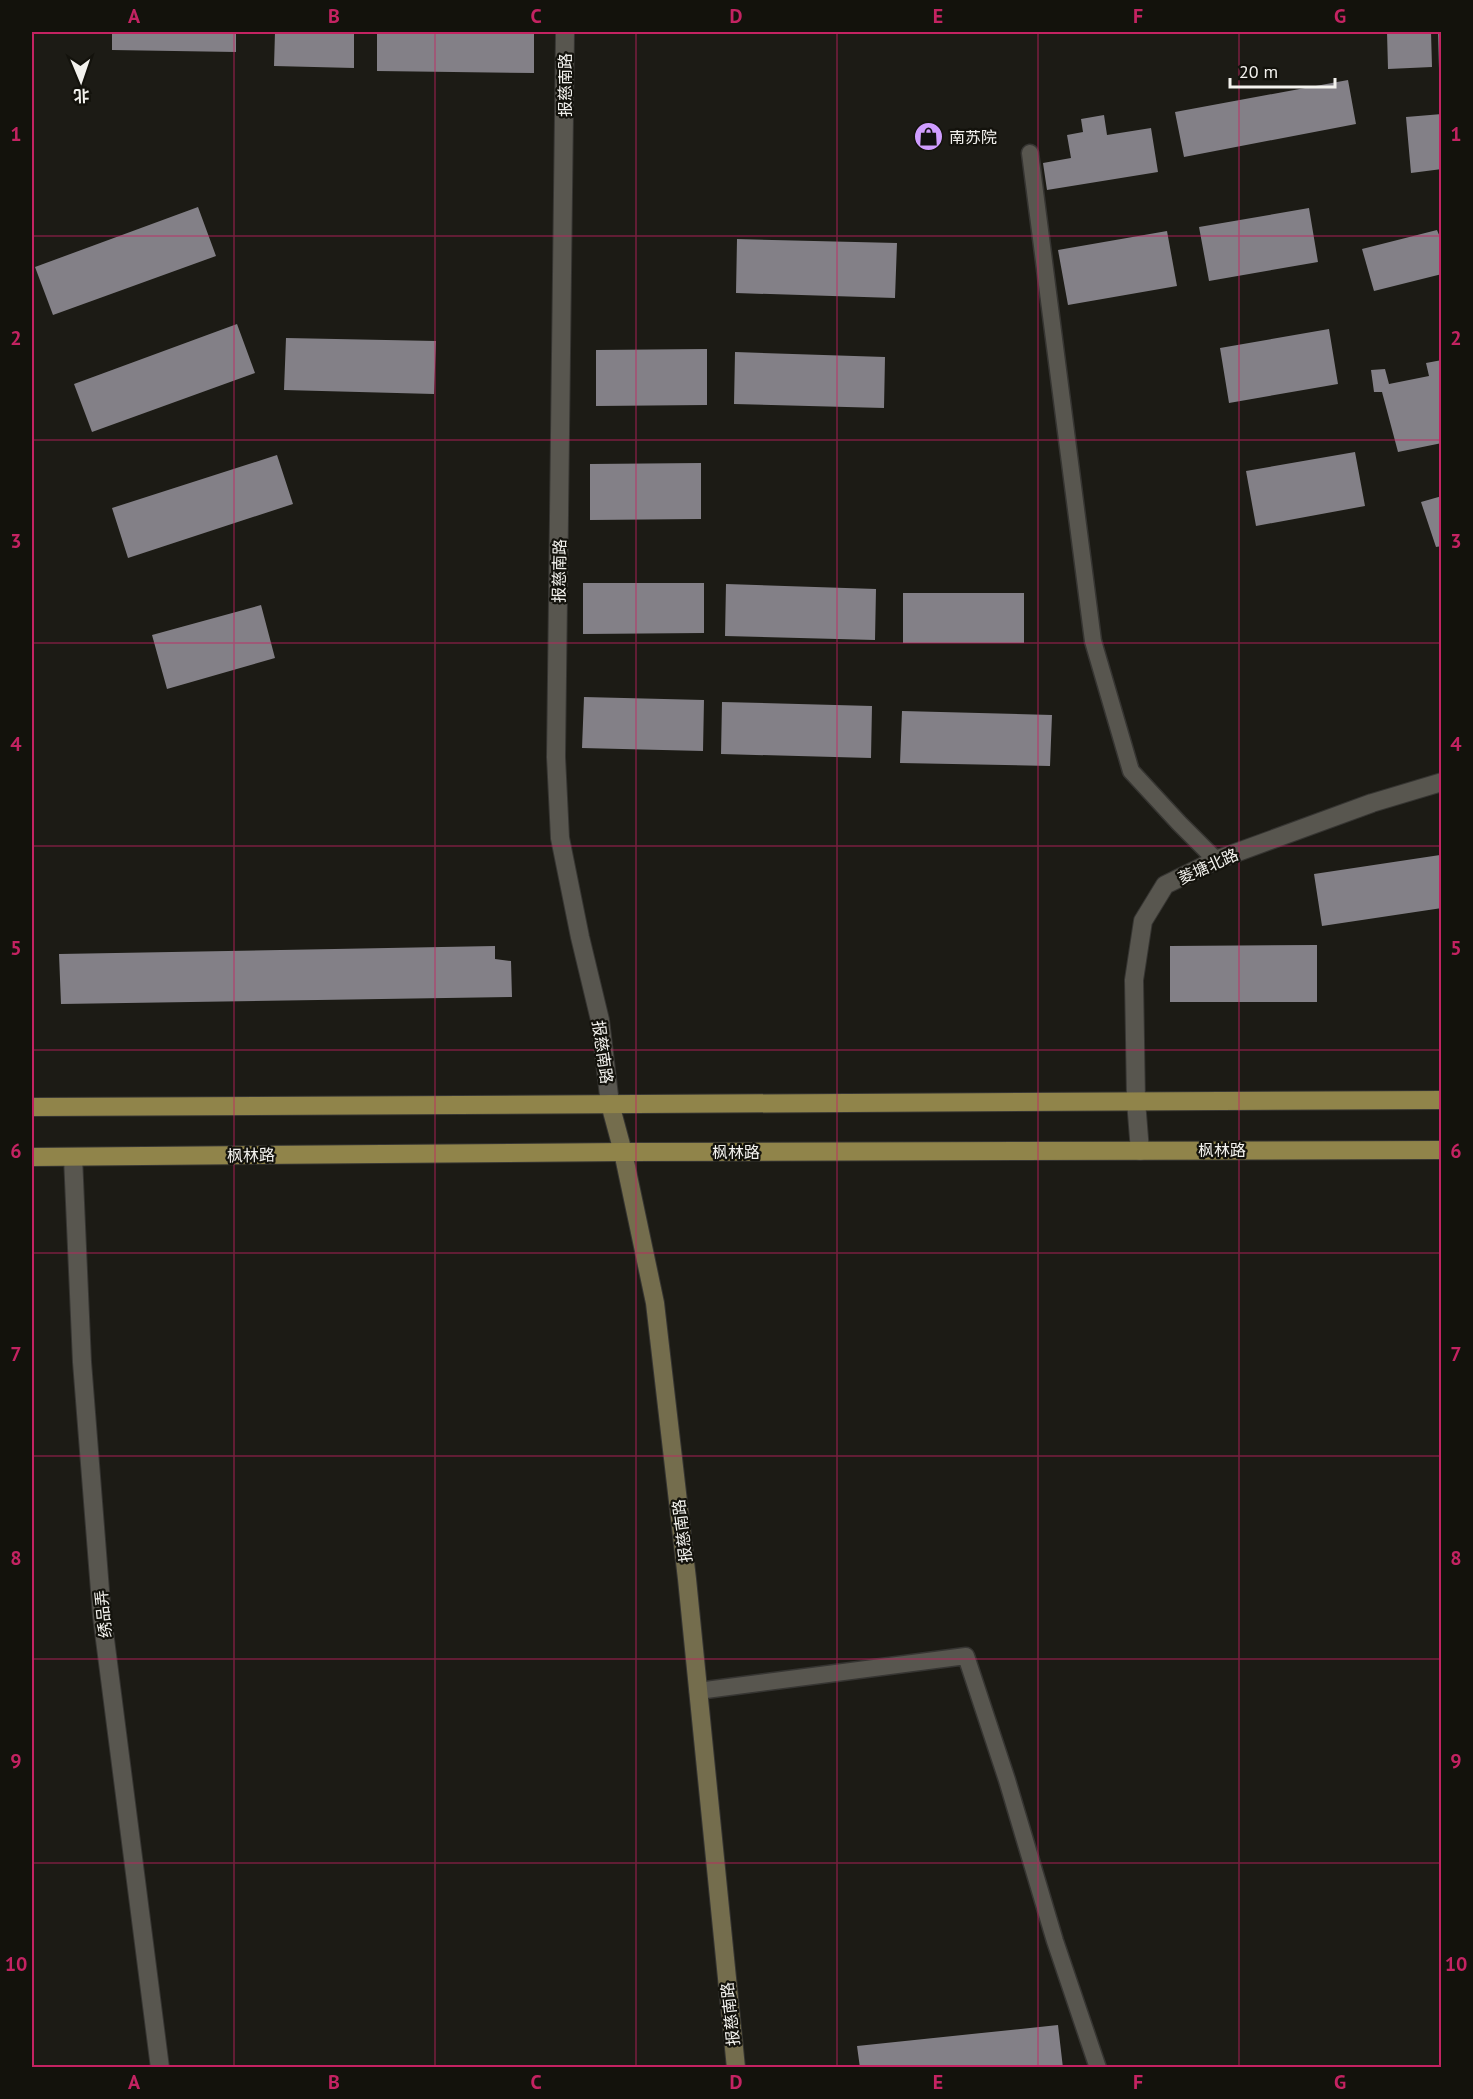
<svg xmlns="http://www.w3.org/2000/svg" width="1473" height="2099" font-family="'PT Sans','Noto Sans SC',sans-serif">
<rect width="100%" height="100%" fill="#1c1b15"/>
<path fill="#838087" d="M112,32h124v20l-124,-2z
M275,32h79v36l-80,-2z
M377,32h157v41l-157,-2z
M1387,32h44l1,35 -44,2z
M1438,32h4v37h-3z
M1348,80l8,44 -172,33 -9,-45z
M1442,114v55l-31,4 -5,-56z
M1104,115l3,20 44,-7 7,44 -111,18 -4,-27 28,-5 -4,-23 16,-3 -2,-13z
M198,207l18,49 -163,59 -18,-48z
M1309,208l9,54 -109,19 -10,-54z
M1437,230l5,12v32l-68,17 -12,-42z
M1167,231l10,55 -109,19 -10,-55z
M737,239l160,4 -2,55 -159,-5z
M237,324l18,49 -163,59 -18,-48z
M1329,329l9,55 -109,19 -9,-55z
M286,338l150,3 -2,53 -150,-4z
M707,349v56l-111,1v-56z
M735,352l150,5 -1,51 -150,-4z
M1442,360v83l-44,9 -16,-60h-8l-3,-22 14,-1 4,15 40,-8 -3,-13z
M1355,452l10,54 -109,20 -10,-55z
M277,455l16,49 -165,54 -16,-50z
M701,463v56l-111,1v-56z
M1442,496v50l-6,1 -15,-45z
M583,583h121v50l-121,1z
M726,584l150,5 -1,51 -150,-4z
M903,593h121v50h-121z
M261,605l14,53 -108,31 -15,-54z
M584,697l120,3 -1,51 -121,-3z
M722,702l150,4 -1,52 -150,-4z
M902,711l150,4 -2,51 -150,-3z
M1440,855l2,53 -120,18 -8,-52z
M1317,945v57h-147v-56z
M495,946v13l16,2 1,36 -451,7 -2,-50z
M1058,2025l5,43h-203l-3,-22z"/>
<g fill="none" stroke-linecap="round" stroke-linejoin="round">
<defs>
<path id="lane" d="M1030,153l63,488 38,130 48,52 37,37
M698,1691l268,-35 41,124 48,161 43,127"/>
<path id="street" d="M565,32l-9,725 4,81 20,99 20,83 10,84
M1140,1151l-4,-50 -2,-121 9,-59 22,-36 51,-25 156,-57 70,-21
M73,1157l9,205 20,254 58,452"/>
<path id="secondary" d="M610,1104l13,48 32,151 32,276 49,489"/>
<path id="primary" d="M32,1107l1410,-7
M32,1157l591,-5 819,-2"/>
</defs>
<use href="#lane" stroke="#363532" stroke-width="19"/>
<use href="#street" stroke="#363532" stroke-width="20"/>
<use href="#secondary" stroke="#363532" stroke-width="20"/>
<use href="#primary" stroke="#363532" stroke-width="20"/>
<use href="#lane" stroke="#58564f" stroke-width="16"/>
<use href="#street" stroke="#58564f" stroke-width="18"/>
<use href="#secondary" stroke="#746d4d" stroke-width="18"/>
<use href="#primary" stroke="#90844a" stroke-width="18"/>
</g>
<path fill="none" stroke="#c42362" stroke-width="1.5" stroke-opacity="0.55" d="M234,32v2036M435,32v2036M636,32v2036M837,32v2036M1038,32v2036M1239,32v2036M32,236h1410M32,440h1410M32,643h1410M32,846h1410M32,1050h1410M32,1253h1410M32,1456h1410M32,1659h1410M32,1863h1410"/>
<defs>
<symbol id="shop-disc" viewBox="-11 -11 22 22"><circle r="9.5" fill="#cf9dff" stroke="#13120c"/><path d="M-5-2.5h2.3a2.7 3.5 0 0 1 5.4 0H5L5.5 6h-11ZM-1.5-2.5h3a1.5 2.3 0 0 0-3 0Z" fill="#111"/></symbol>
</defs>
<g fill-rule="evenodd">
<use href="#shop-disc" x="912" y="120" width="33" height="33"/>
</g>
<g text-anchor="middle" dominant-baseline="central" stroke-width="4.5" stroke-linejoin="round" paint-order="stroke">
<g font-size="16" fill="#f3f2ee" stroke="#13120c">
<text transform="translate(565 85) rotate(-90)">报慈南路</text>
<text transform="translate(559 571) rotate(-89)">报慈南路</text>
<text transform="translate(1208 866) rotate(-24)">菱塘北路</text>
<text transform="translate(603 1052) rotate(82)">报慈南路</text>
<text x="1222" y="1150">枫林路</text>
<text x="736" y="1152">枫林路</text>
<text transform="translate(251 1155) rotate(-1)">枫林路</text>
<text transform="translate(682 1531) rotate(-97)">报慈南路</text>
<text transform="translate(103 1614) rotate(-96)">绣品弄</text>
<text transform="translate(730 2014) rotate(-96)">报慈南路</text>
</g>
<g font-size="16" fill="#f3f2ee" stroke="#13120c" text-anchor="start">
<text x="949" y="137">南苏院</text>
</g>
</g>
<rect width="1473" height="2099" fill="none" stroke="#13120c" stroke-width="66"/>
<g transform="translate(81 81) rotate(178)" stroke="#13120c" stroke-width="4.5" paint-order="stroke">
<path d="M0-4.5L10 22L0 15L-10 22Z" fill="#f3f2ee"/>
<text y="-9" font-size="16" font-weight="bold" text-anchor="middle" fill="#f3f2ee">北</text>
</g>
<path d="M1230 78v9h105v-9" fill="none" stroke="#f3f2ee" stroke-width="3"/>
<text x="1239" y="78" font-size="18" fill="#f3f2ee" stroke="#13120c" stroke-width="4.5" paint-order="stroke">20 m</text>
<rect x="33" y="33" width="1407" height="2033" fill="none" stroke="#c42362" stroke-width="2"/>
<g font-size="20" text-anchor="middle" font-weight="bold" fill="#c42362">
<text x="134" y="23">A</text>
<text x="334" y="23">B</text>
<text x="536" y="23">C</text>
<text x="736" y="23">D</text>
<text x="938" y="23">E</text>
<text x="1138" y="23">F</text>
<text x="1340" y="23">G</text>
<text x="16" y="141">1</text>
<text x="1456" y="141">1</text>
<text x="16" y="345">2</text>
<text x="1456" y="345">2</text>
<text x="16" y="548">3</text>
<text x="1456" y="548">3</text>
<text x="16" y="751">4</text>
<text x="1456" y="751">4</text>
<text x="16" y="955">5</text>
<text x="1456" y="955">5</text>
<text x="16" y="1158">6</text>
<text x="1456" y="1158">6</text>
<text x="16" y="1361">7</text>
<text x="1456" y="1361">7</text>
<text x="16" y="1565">8</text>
<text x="1456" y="1565">8</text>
<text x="16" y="1768">9</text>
<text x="1456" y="1768">9</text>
<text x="16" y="1971">10</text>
<text x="1456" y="1971">10</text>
<text x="134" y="2089">A</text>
<text x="334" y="2089">B</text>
<text x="536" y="2089">C</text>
<text x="736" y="2089">D</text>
<text x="938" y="2089">E</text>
<text x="1138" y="2089">F</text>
<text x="1340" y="2089">G</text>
</g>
</svg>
